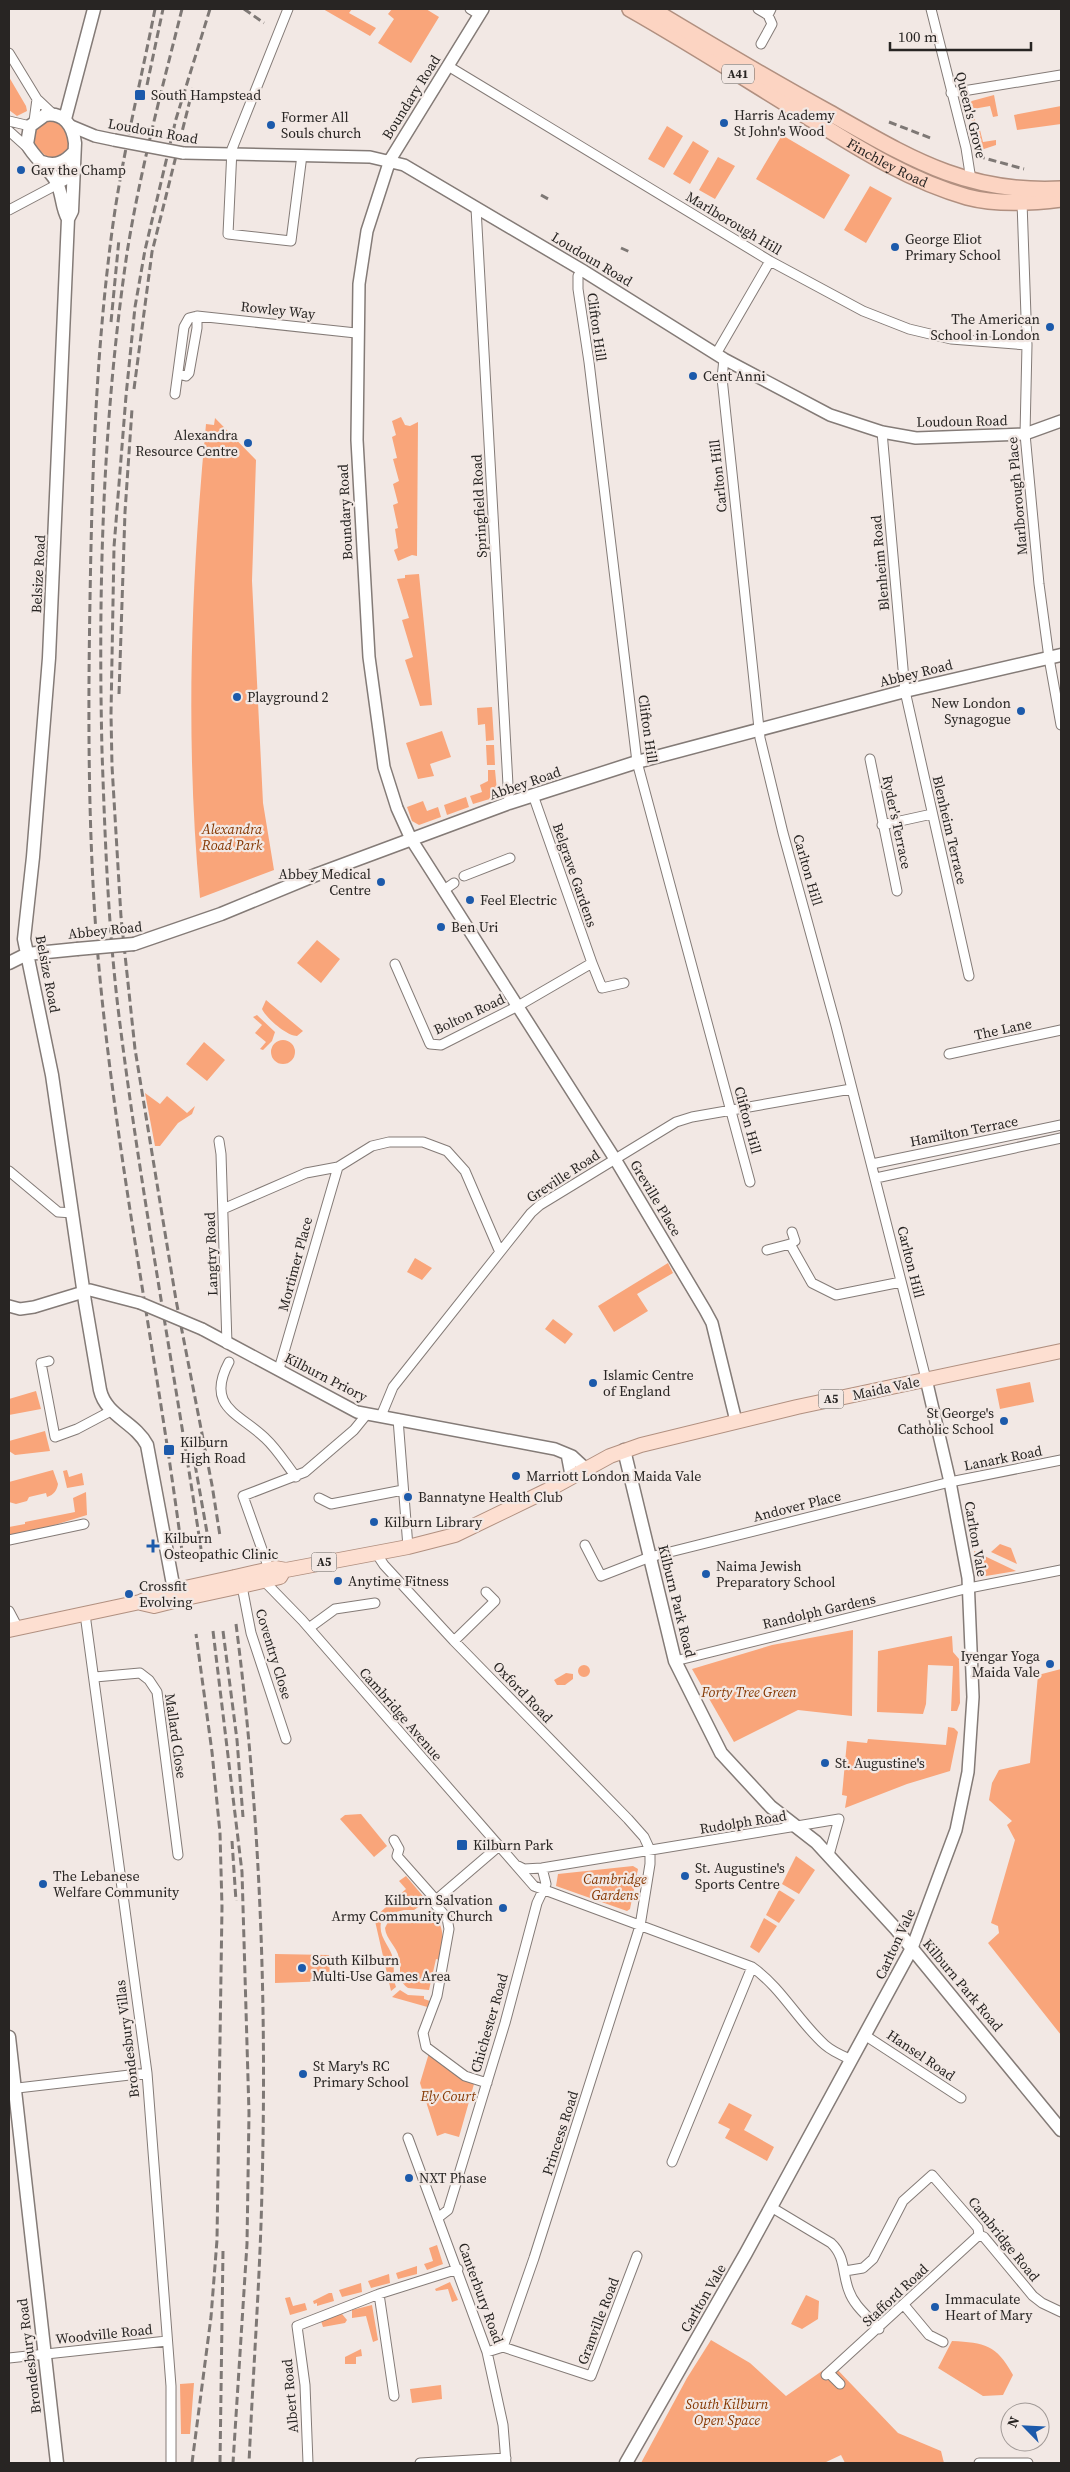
<svg xmlns="http://www.w3.org/2000/svg" width="1070" height="2472" font-family="'Source Serif 4',serif">
<rect width="100%" height="100%" fill="#f2e8e4"/>
<path fill="#f9a57a" d="M323,9h29l-3,4 27,15 -6,8z
M392,9h34l13,8 -28,46 -33,-20 16,-24 -6,-5z
M9,77l17,29 1,5 -10,5 -8,-6z
M994,95l4,21 -5,1 -3,-11 -17,3 3,17 -3,1 -5,-25z
M1061,106v18l-44,6 -3,-15z
M46,122h12l10,10 1,18 -8,9 -13,-1 -13,-12 -2,-5 4,-13z
M667,126l16,10 -19,32 -16,-9z
M980,130l3,12 13,-2v5l-18,6 -4,-20z
M782,135l68,40 -26,44 -68,-40z
M693,141l16,10 -19,33 -17,-10z
M718,157l17,9 -20,33 -16,-9z
M870,186l22,12 -26,45 -22,-13z
M401,417l4,8 5,1 8,-4 -1,134 -5,-1 -14,6 -4,-11 4,-2 -3,-19 3,-1 -5,-23 5,-2 -5,-19 6,-3 -6,-22 4,-1 -5,-21 4,-2 -4,-14z
M215,418l41,42 -4,121 11,222 11,67 -74,28c-15,-157 -9,-317 6,-474l8,1z
M419,574l13,131 -12,1 -15,-46 8,-3 -11,-37 7,-2 -12,-39 8,-1v-3z
M492,707l2,33 -8,1 -1,-17 -7,1 -1,-17z
M442,731l9,26 -21,7 4,12 -16,3 -12,-36z
M486,745h8l1,20h-8z
M488,770h7l2,21 -4,7 -20,6 -3,-8 12,-4 -2,-7 8,-4z
M466,797l3,10 -22,8 -3,-10z
M423,801l4,10 11,-4 3,10 -22,8 -7,-4 -5,-14z
M317,940l23,19 -19,24 -24,-20z
M266,1000l37,31 -6,5c-10,0 -31,-18 -35,-27z
M257,1015l18,17 -3,9 -9,9 -3,-1 6,-7 -11,-9 7,-8 -9,-8z
M271 1052a12 12 0 1 1 24 0a12 12 0 1 1-24 0Z
M204,1042l21,18 -18,21 -21,-17z
M145,1093l15,11 7,-8 20,17 8,-7 -3,8 -14,9 -18,23h-5z
M415,1258l17,10 -10,12 -15,-8z
M668,1263l5,10 -36,21 11,17 -34,21 -16,-26z
M553,1319l20,15 -8,10 -20,-15z
M1030,1382l4,20 -34,7 -4,-20z
M36,1391l5,18 -32,6v-16z
M45,1431l5,20 -35,4 -6,-4v-10z
M53,1470l5,14c-1,6 -4,11 -11,13l-1,-4 -17,4 -2,4 -11,3 -7,-2v-20z
M67,1470l2,7 13,-4 2,12 -17,3 -4,-17z
M86,1492l1,23 -78,24v-12l16,-3v-2l50,-10 -2,-14z
M1000,1544l11,4 6,16 -26,-12z
M974,1551l42,20 -36,6 -3,-5z
M853,1630l-1,86 -54,-6 -64,32 -42,-73 80,-24z
M952,1636l1,16 6,7 1,44 -3,8h-6l2,-45 -25,-1 -2,39 -3,10 -46,-2 1,-61z
M578 1671a6 6 0 1 1 12 0a6 6 0 1 1-12 0Z
M1061,1669v366l-73,-92 11,-10 -1,-7 -7,-3 24,-83 -8,-15 5,-4 -23,-21 3,-17 7,-13 31,-7 8,-88z
M566,1673l7,1v5l-8,6h-8l-3,-5z
M948,1727l6,1 4,4 -8,39 -43,13 -62,24 2,-12 -5,-1 5,-54 20,2 1,-4 78,6z
M361,1814l26,32 -13,11 -34,-38 5,-4z
M796,1856l19,14 -16,24 -17,-10z
M633,1866l5,3 -8,40 -3,2 -71,-25 2,-12z
M406,1876l21,25 -13,9h-10l-16,4 -5,4 -8,-1 31,-28 -7,-8z
M779,1890l16,10 -16,23 -13,-8z
M431,1910c15,19 12,27 9,50l-4,-1 -7,31 -21,-2c-12,-8 -6,-18 -9,-30 -2,-12 -13,-18 -14,-30l4,-8 33,-5z
M764,1918l13,8 -18,27 -9,-6z
M375,1921l6,1c-3,16 10,24 12,37 2,10 -1,18 3,28l-5,4z
M275,1954l54,1 1,26 -55,2z
M400,1990l8,5 16,1v3l9,3 -2,6 -39,-11z
M429,2053l35,27 10,4 -15,53 -14,-4 -8,3 -17,-53z
M729,2103l23,12 -8,15 30,17 -7,14 -42,-23 5,-9 -12,-6z
M437,2245l6,19 -16,6 -3,-6 9,-3 -4,-13z
M417,2266v8l-19,5 -2,-6z
M389,2274l1,9 -19,5 -3,-7z
M450,2282l8,18 -6,2 -4,-13 -12,2 -1,-2z
M361,2283l1,9 -20,5 -3,-7z
M329,2293h3l2,8 -17,5v-3l-3,1 -1,-3z
M806,2295l13,6 -1,18 -16,10 -11,-5z
M290,2297l3,9 12,-3 2,7 -17,5 -5,-17z
M372,2305l6,35 -5,2 -7,-26 -14,2v-8z
M342,2314l5,6 -2,3 -22,4 -2,-6 2,-2z
M711,2340l39,23 36,33 46,-32 66,69 43,18 3,12h-99l-4,-8 -17,8h-183l46,-85z
M952,2341c33,2 44,3 61,34l-10,20 -20,1 -45,-28z
M361,2349l1,7 -6,1v7h-11v-7z
M194,2383l-4,51h-9l-1,-50z
M441,2385l1,14 -30,4 -2,-14z"/>
<g fill="none" stroke-linecap="round" stroke-linejoin="round">
<defs>
<path id="minor" d="M288,9l-56,140 -4,85 63,7 11,-86
M470,9l10,6
M758,9l10,6
M931,9l35,139 5,32
M761,44l11,-20 -4,-9 3,-6
M9,53l28,46 17,16
M448,66l322,195 93,50 46,18 42,10 76,6
M951,93l110,-18
M9,121l21,5
M34,121l3,-22
M9,131l20,18
M1022,202l5,143 -2,89 14,150 10,74 12,67
M476,208l33,595
M9,210l64,-34
M582,270l-4,6v13l11,73 48,400 113,420
M716,354l54,-93
M724,359l-2,19 38,360 23,95 53,193 90,353
M178,374l8,2 3,-3 8,-45v-12
M175,394l9,-67 5,-9 8,-2 159,17
M882,432l23,259 64,285
M870,759l27,132
M533,795l59,168
M882,825l50,-11
M464,876l46,-18
M444,890l10,-7
M395,964l35,80 11,1 77,-39 74,-43 10,25 22,-5
M949,1054l112,-24
M219,1141l2,13 6,190
M872,1164l189,-39
M9,1171l49,41 15,1
M876,1178l185,-40
M223,1209l83,-36 32,-6 34,-21 17,-4h34l24,9 18,20 34,79
M792,1232l3,9 -5,3 22,39 24,12 65,-13
M767,1250l23,-6
M49,1361l-8,2 14,74 22,-8 34,-18
M229,1362c-24,45 10,51 36,76 12,11 21,26 31,39
M279,1369l59,-202
M381,1416l12,-29 138,-174 9,-8 136,-83 16,-5 159,-28
M398,1419l10,128
M319,1498l12,6 72,-14
M9,1540l75,-16
M585,1545l16,31 49,-19 300,-75 111,-22
M376,1553l8,12 70,76 174,178 16,18 6,13v14l-10,62 -106,332 -31,89
M269,1569l-26,-73 62,-24 49,-42 13,-16
M241,1581l10,52 35,106
M264,1581l38,39 232,266 218,81c30,21 46,54 73,78 8,7 18,11 27,15
M9,1611l9,17
M85,1614l62,459 24,313v77
M309,1628l26,-19 40,-6
M454,1641l41,-40 -9,-9
M675,1661l294,-73 92,-18
M95,1677l45,-4 9,7 8,12 21,163
M394,1840l5,9 -2,7 39,44 63,-54
M518,1866l6,3 18,-1 297,-49 -10,36
M436,1900l-1,4 12,14 2,11 -12,67 -14,37 3,14 39,29 22,7
M866,2036l95,62
M9,2089l138,-16
M408,2138l79,214 16,73 3,38
M672,2162l80,-195
M771,2207l60,36c15,14 11,31 18,48 5,15 20,26 30,38
M439,2217l9,-7 57,-187 32,-120 9,-19 -4,-16
M845,2271l18,-3 10,-9 30,-58 29,-26 46,53 1,7 5,2 49,59 9,7 19,9
M379,2294l15,102
M904,2305l25,30 14,7
M487,2352l16,-5 88,29 46,-120
M9,2358l158,-17
M829,2373l11,11
M826,2375l153,-140
M308,2463l-3,-78 -8,-59 82,-32 79,-25
M420,2463l86,-5
M979,2463h49"/>
<path id="tertiary" d="M483,9l-93,151 -23,71 -8,53 -2,156 12,217 15,110 13,41 14,31 204,320 90,151 7,13 24,98
M71,126l24,10 19,4
M183,153l187,4 34,8 178,105 142,89 106,56 52,17 34,6 109,-4 36,-13
M9,1306l11,3 14,-2 56,-17 50,13
M202,1329l155,83 198,37 17,7 13,12
M567,1454l4,21
M912,1948l44,-118 12,-58 5,-75 -5,-119 -18,-96 -24,-103"/>
<path id="secondary" d="M65,119l29,-110
M42,162c14,5 23,0 32,-10
M68,219c-7,-12 -5,-25 -12,-38 -8,-14 -22,-23 -29,-37l3,-18 15,-11c19,-3 28,11 30,28l-3,68 -4,8 -19,439 -16,199 -9,82 28,136 33,227 15,88c6,26 35,32 47,55l27,145
M134,944l87,-30 97,-40 191,-71 128,-41 268,-71 156,-36
M9,963l18,-9 50,-5
M624,1450l51,211 46,92 50,54 45,35 80,87 165,201
M9,2037l48,426
M626,2463l120,-210 166,-305"/>
<path id="primary" d="M235,1577l40,-9 11,2 122,-23 47,-12 93,-45 62,-34 31,-11 156,-38 264,-56
M237,1587l43,-10 4,-7
M141,1603l13,3 32,-8
M9,1630l131,-28 13,-6 32,-8"/>
<g id="trunk">
<path id="s1" d="M630,9c60,34 119,72 178,108 50,31 102,64 159,80 30,8 63,6 94,2"/>
<path d="M651,9c58,35 117,70 177,103 80,45 137,82 233,77"/>
</g>
</defs>
<use href="#minor" stroke="#847b77" stroke-width="11"/>
<use href="#tertiary" stroke="#847b77" stroke-width="14"/>
<use href="#secondary" stroke="#847b77" stroke-width="15"/>
<use href="#primary" stroke="#b19080" stroke-width="16"/>
<use href="#trunk" stroke="#b19080" stroke-width="18"/>
<use href="#minor" stroke="#fff" stroke-width="9"/>
<use href="#tertiary" stroke="#fff" stroke-width="11"/>
<use href="#secondary" stroke="#fff" stroke-width="12"/>
<use href="#primary" stroke="#fddfd1" stroke-width="14"/>
<use href="#trunk" stroke="#fcd4c2" stroke-width="15"/>
<path stroke="#7e7875" stroke-width="3" stroke-dasharray="8 4" stroke-linecap="butt" d="M155,9c-14,72 -32,143 -42,215 -17,124 -21,251 -23,376 -2,115 -2,230 7,345 17,206 60,409 86,614
M182,9c-20,80 -42,162 -55,244 -24,164 -29,332 -25,498 3,86 6,172 16,257 22,181 56,360 83,541
M210,9l-34,110 -31,131 -10,57 -9,89 -12,151 -3,167 1,52 9,151 14,132 41,251 36,185 8,51
M244,9l20,14
M147,85l16,-76
M889,122l44,17
M977,156l47,13
M541,195l9,5
M621,248l9,4
M111,322l8,-83
M134,389l18,-137 41,-164
M119,694l6,-182 7,-103
M193,1453l15,85
M236,1624c24,187 31,376 26,565 -2,91 -9,183 -13,274
M213,1631l29,241 7,241 -2,131 -14,219
M223,1631l14,109 6,77
M232,1841l4,60
M192,2463l19,-146 6,-77 5,-333 -2,-74 -8,-81 -16,-118
M220,2463l3,-212"/>
<defs>
<path id="tertiary-bridge" d="M114,140l69,13
M140,1303l62,26"/>
<path id="secondary-bridge" d="M77,949l57,-5"/>
<path id="primary-bridge" d="M185,1588l50,-11
M186,1598l51,-11"/>
</defs>
<use href="#tertiary-bridge" stroke="#847b77" stroke-width="14" stroke-linecap="butt"/>
<use href="#secondary-bridge" stroke="#847b77" stroke-width="15" stroke-linecap="butt"/>
<use href="#primary-bridge" stroke="#b19080" stroke-width="16" stroke-linecap="butt"/>
<use href="#tertiary-bridge" stroke="#fff" stroke-width="11"/>
<use href="#secondary-bridge" stroke="#fff" stroke-width="12"/>
<use href="#primary-bridge" stroke="#fddfd1" stroke-width="14"/>
</g>
<g fill="#1c5aab" stroke="#f2e8e4" stroke-width="2">
<rect x="134" y="89" width="12" height="12" rx="2.5"/>
<circle cx="724" cy="123" r="5"/>
<circle cx="271" cy="125" r="5"/>
<circle cx="21" cy="170" r="5"/>
<circle cx="895" cy="247" r="5"/>
<circle cx="1050" cy="327" r="5"/>
<circle cx="693" cy="376" r="5"/>
<circle cx="248" cy="443" r="5"/>
<circle cx="237" cy="697" r="5"/>
<circle cx="1021" cy="711" r="5"/>
<circle cx="381" cy="882" r="5"/>
<circle cx="470" cy="900" r="5"/>
<circle cx="441" cy="927" r="5"/>
<circle cx="593" cy="1383" r="5"/>
<circle cx="1004" cy="1421" r="5"/>
<rect x="163" y="1444" width="12" height="12" rx="2.5"/>
<circle cx="516" cy="1476" r="5"/>
<circle cx="408" cy="1497" r="5"/>
<circle cx="374" cy="1522" r="5"/>
<path d="M150.5 1538.5h5v5h5v5h-5v5h-5v-5h-5v-5h5z"/>
<circle cx="706" cy="1574" r="5"/>
<circle cx="338" cy="1581" r="5"/>
<circle cx="129" cy="1594" r="5"/>
<circle cx="1050" cy="1664" r="5"/>
<circle cx="825" cy="1763" r="5"/>
<rect x="456" y="1839" width="12" height="12" rx="2.5"/>
<circle cx="685" cy="1876" r="5"/>
<circle cx="43" cy="1884" r="5"/>
<circle cx="503" cy="1908" r="5"/>
<circle cx="302" cy="1968" r="5"/>
<circle cx="303" cy="2074" r="5"/>
<circle cx="409" cy="2178" r="5"/>
<circle cx="935" cy="2307" r="5"/>
</g>
<g text-anchor="middle" dominant-baseline="central" stroke-width="4.5" stroke-linejoin="round" paint-order="stroke">
<g fill="#f2e8e4" stroke="#65605d" stroke-width="1">
<rect x="722" y="64.5" width="32" height="19" rx="4"/>
<rect x="818.5" y="1389.5" width="25" height="19" rx="4"/>
<rect x="311.5" y="1552.5" width="25" height="19" rx="4"/>
</g>
<g font-size="12" font-weight="bold" fill="#282523">
<text x="738" y="74">A41</text>
<text x="831" y="1399">A5</text>
<text x="324" y="1562">A5</text>
</g>
<g font-size="14" fill="#282523" stroke="#f2e8e4" text-anchor="start">
<text x="151" y="95">South Hampstead</text>
<text x="734" y="115">Harris Academy<tspan x="734" dy="16">St John's Wood</tspan></text>
<text x="281" y="117">Former All<tspan x="281" dy="16">Souls church</tspan></text>
<text x="31" y="170">Gav the Champ</text>
<text x="905" y="239">George Eliot<tspan x="905" dy="16">Primary School</tspan></text>
<text x="1040" y="319" text-anchor="end">The American<tspan x="1040" dy="16">School in London</tspan></text>
<text x="703" y="376">Cent Anni</text>
<text x="238" y="435" text-anchor="end">Alexandra<tspan x="238" dy="16">Resource Centre</tspan></text>
<text x="247" y="697">Playground 2</text>
<text x="1011" y="703" text-anchor="end">New London<tspan x="1011" dy="16">Synagogue</tspan></text>
<text x="371" y="874" text-anchor="end">Abbey Medical<tspan x="371" dy="16">Centre</tspan></text>
<text x="480" y="900">Feel Electric</text>
<text x="451" y="927">Ben Uri</text>
<text x="603" y="1375">Islamic Centre<tspan x="603" dy="16">of England</tspan></text>
<text x="994" y="1413" text-anchor="end">St George's<tspan x="994" dy="16">Catholic School</tspan></text>
<text x="180" y="1442">Kilburn<tspan x="180" dy="16">High Road</tspan></text>
<text x="526" y="1476">Marriott London Maida Vale</text>
<text x="418" y="1497">Bannatyne Health Club</text>
<text x="384" y="1522">Kilburn Library</text>
<text x="164" y="1538">Kilburn<tspan x="164" dy="16">Osteopathic Clinic</tspan></text>
<text x="716" y="1566">Naima Jewish<tspan x="716" dy="16">Preparatory School</tspan></text>
<text x="348" y="1581">Anytime Fitness</text>
<text x="139" y="1586">Crossfit<tspan x="139" dy="16">Evolving</tspan></text>
<text x="1040" y="1656" text-anchor="end">Iyengar Yoga<tspan x="1040" dy="16">Maida Vale</tspan></text>
<text x="835" y="1763">St. Augustine's</text>
<text x="473" y="1845">Kilburn Park</text>
<text x="695" y="1868">St. Augustine's<tspan x="695" dy="16">Sports Centre</tspan></text>
<text x="53" y="1876">The Lebanese<tspan x="53" dy="16">Welfare Community</tspan></text>
<text x="493" y="1900" text-anchor="end">Kilburn Salvation<tspan x="493" dy="16">Army Community Church</tspan></text>
<text x="312" y="1960">South Kilburn<tspan x="312" dy="16">Multi-Use Games Area</tspan></text>
<text x="313" y="2066">St Mary's RC<tspan x="313" dy="16">Primary School</tspan></text>
<text x="419" y="2178">NXT Phase</text>
<text x="945" y="2299">Immaculate<tspan x="945" dy="16">Heart of Mary</tspan></text>
</g>
<g font-size="14" fill="#282523" stroke="#f2e8e4">
<text transform="translate(411 97) rotate(-58)">Boundary Road</text>
<text transform="translate(971 115) rotate(76)">Queen's Grove</text>
<text transform="translate(153 131) rotate(10)">Loudoun Road</text>
<text stroke="none"><textPath href="#s1" startOffset="300">Finchley Road</textPath></text>
<text transform="translate(734 223) rotate(31)">Marlborough Hill</text>
<text transform="translate(592 259) rotate(31)">Loudoun Road</text>
<text transform="translate(278 310) rotate(6)">Rowley Way</text>
<text transform="translate(597 327) rotate(82)">Clifton Hill</text>
<text transform="translate(962 421) rotate(-1)">Loudoun Road</text>
<text transform="translate(718 476) rotate(-96)">Carlton Hill</text>
<text transform="translate(1017 496) rotate(-95)">Marlborough Place</text>
<text transform="translate(479 506) rotate(-93)">Springfield Road</text>
<text transform="translate(345 512) rotate(-93)">Boundary Road</text>
<text transform="translate(880 563) rotate(-95)">Blenheim Road</text>
<text transform="translate(38 574) rotate(-87)">Belsize Road</text>
<text transform="translate(916 673) rotate(-14)">Abbey Road</text>
<text transform="translate(648 729) rotate(82)">Clifton Hill</text>
<text transform="translate(525 783) rotate(-19)">Abbey Road</text>
<text transform="translate(897 822) rotate(78)">Ryder's Terrace</text>
<text transform="translate(950 830) rotate(77)">Blenheim Terrace</text>
<text transform="translate(808 870) rotate(74)">Carlton Hill</text>
<text transform="translate(575 875) rotate(71)">Belgrave Gardens</text>
<text transform="translate(105 930) rotate(-6)">Abbey Road</text>
<text transform="translate(48 974) rotate(79)">Belsize Road</text>
<text transform="translate(469 1014) rotate(-25)">Bolton Road</text>
<text transform="translate(1003 1029) rotate(-12)">The Lane</text>
<text transform="translate(748 1120) rotate(75)">Clifton Hill</text>
<text transform="translate(964 1131) rotate(-11)">Hamilton Terrace</text>
<text transform="translate(563 1176) rotate(-33)">Greville Road</text>
<text transform="translate(656 1198) rotate(59)">Greville Place</text>
<text transform="translate(211 1254) rotate(-92)">Langtry Road</text>
<text transform="translate(911 1262) rotate(76)">Carlton Hill</text>
<text transform="translate(295 1264) rotate(-75)">Mortimer Place</text>
<text transform="translate(326 1377) rotate(27)">Kilburn Priory</text>
<text transform="translate(886 1388) rotate(-12)">Maida Vale</text>
<text transform="translate(1003 1458) rotate(-11)">Lanark Road</text>
<text transform="translate(797 1506) rotate(-14)">Andover Place</text>
<text transform="translate(976 1539) rotate(80)">Carlton Vale</text>
<text transform="translate(677 1601) rotate(76)">Kilburn Park Road</text>
<text transform="translate(819 1611) rotate(-13)">Randolph Gardens</text>
<text transform="translate(274 1654) rotate(73)">Coventry Close</text>
<text transform="translate(523 1692) rotate(46)">Oxford Road</text>
<text transform="translate(401 1714) rotate(49)">Cambridge Avenue</text>
<text transform="translate(176 1736) rotate(82)">Mallard Close</text>
<text transform="translate(743 1822) rotate(-9)">Rudolph Road</text>
<text transform="translate(895 1944) rotate(-65)">Carlton Vale</text>
<text transform="translate(963 1985) rotate(50)">Kilburn Park Road</text>
<text transform="translate(489 2023) rotate(-74)">Chichester Road</text>
<text transform="translate(127 2039) rotate(-97)">Brondesbury Villas</text>
<text transform="translate(921 2055) rotate(34)">Hansel Road</text>
<text transform="translate(560 2133) rotate(-72)">Princess Road</text>
<text transform="translate(1004 2239) rotate(51)">Cambridge Road</text>
<text transform="translate(481 2293) rotate(70)">Canterbury Road</text>
<text transform="translate(895 2295) rotate(-43)">Stafford Road</text>
<text transform="translate(703 2298) rotate(-60)">Carlton Vale</text>
<text transform="translate(598 2321) rotate(-69)">Granville Road</text>
<text transform="translate(104 2334) rotate(-6)">Woodville Road</text>
<text transform="translate(29 2356) rotate(-97)">Brondesbury Road</text>
<text transform="translate(290 2396) rotate(-95)">Albert Road</text>
</g>
<g font-size="14" font-style="italic" fill="#853803" stroke="#f2e8e4">
<text x="232" y="829">Alexandra<tspan x="232" dy="16">Road Park</tspan></text>
<text x="749" y="1692">Forty Tree Green</text>
<text x="615" y="1879">Cambridge<tspan x="615" dy="16">Gardens</tspan></text>
<text x="448" y="2096">Ely Court</text>
<text x="727" y="2404">South Kilburn<tspan x="727" dy="16">Open Space</tspan></text>
</g>
</g>
<rect width="1070" height="2472" fill="none" stroke="#282523" stroke-width="20"/>
<g transform="translate(1025 2427) rotate(294)"><circle r="24" fill="#f2e8e4" stroke="#a19a97"/>
<path d="M0-4L9 19L0 12L-9 19Z" fill="#1c5aab"/>
<text y="-8" font-size="14" font-weight="bold" text-anchor="middle" fill="#282523">N</text>
</g>
<path d="M890 42v8h141v-8" fill="none" stroke="#282523" stroke-width="2.5"/>
<text x="898" y="42" font-size="15" fill="#282523" stroke="#f2e8e4" stroke-width="4" paint-order="stroke">100 m</text>
</svg>
